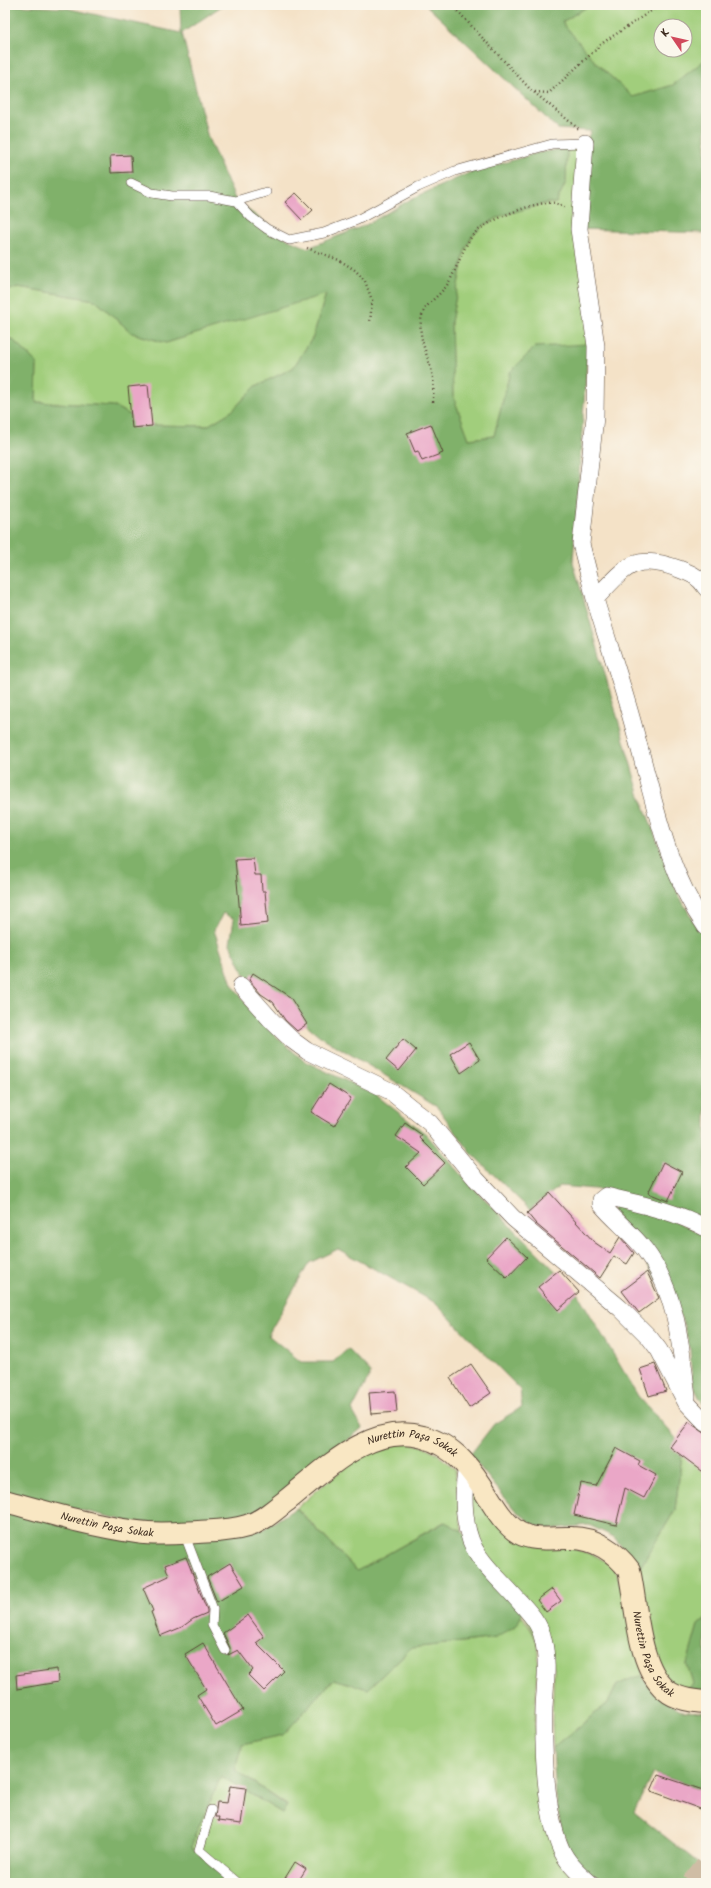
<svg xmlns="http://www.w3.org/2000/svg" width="711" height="1888" font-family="Kalam,sans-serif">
<rect width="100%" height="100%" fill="#fbf7ec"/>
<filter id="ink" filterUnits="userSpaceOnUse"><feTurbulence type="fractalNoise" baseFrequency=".025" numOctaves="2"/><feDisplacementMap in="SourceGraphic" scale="8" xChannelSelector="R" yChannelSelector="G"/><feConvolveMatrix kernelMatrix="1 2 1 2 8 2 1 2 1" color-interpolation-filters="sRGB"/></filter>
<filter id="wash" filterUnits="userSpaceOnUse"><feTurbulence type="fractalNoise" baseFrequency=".012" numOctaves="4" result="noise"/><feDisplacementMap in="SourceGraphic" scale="16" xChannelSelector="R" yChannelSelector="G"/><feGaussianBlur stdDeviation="0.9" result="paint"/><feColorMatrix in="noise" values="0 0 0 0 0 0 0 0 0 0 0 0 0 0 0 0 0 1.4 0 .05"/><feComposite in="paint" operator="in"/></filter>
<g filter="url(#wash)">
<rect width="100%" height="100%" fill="#f4e2c7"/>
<path fill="#a1ce7b" stroke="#6e7c4c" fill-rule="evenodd" d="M590,5h116v54l-33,26 -40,12 -37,-34 -34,-41zM661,26h24v24h-24z
M567,148l11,3 10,193 -78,28 -16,64 -25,3 -16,-43 -2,-74 13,-69 8,-17 12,-11 19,-10 44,-12h9l10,-21z
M18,287l77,13 37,33 34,10 160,-50 -13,44 -20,31 -37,18 -24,25 -25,15 -57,-1 -37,-19 -77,-4 1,-39 -25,-24 -7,1v-48z
M404,1443c27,3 31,8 51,26l7,62 -18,-9 -87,49 -60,-63c34,-29 61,-58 107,-65z
M683,1446l23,1v171l-8,7 -11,39 6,19 -6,8 -12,-4 -20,-22 -17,-94 37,-61z
M473,1487l22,35 101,34 14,8 7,9 26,103 -26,9 -9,18 -55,45 -1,-28 2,-53 -77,-124 -7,-44z
M523,1611l12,25 4,17 -4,65 1,46 8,57 38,62h-352l-38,-35 1,-8 28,-64 61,37 5,-8 -52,-35 7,-26 41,-9 51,-56 34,10 43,-41 85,-10z"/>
<path fill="#80b16b" stroke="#5e6e44" d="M5,5l60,3 116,25 -1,-28h43l-41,28 26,105 28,63 53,39 19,8 58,-23 45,-26 58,-26 68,-20 30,-5 -1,34 -10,21h-9l-44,12 -19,10 -12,11 -8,17 -13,69 2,74 16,43 25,-3 16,-64 25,-25 53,-3 -15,218 66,231 39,101 19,33 9,12v281l-101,-30 -45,-4 -30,24 -58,-56 -35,-47 -117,-71 -76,-63 -14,-29 4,-25 -11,-6 -9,17 18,54 25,35 47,42 72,34 50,39 35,41 117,119 60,102 45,50 -8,64 -37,61 -9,-15 -15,-19 -25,-12 -41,4 -15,-5 -18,-14 -45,-55 24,-31 28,-17 -2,-18 -86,-87 -96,-53 -29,14 -41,72 33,27h32l15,-13 23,24 -19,37 10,18 -65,56 -41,29 -28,8 -49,6 -46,-5 -128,-29v-1153l7,-1 25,24 -1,39 77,4 37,19 57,1 25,-15 24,-25 37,-18 20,-31 13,-43 -160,49 -34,-10 -37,-33 -77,-13 -13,5z
M426,5h164l-28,17 34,41 37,34 40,-12 33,-26v174l-127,-4 6,-86 6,-12 -33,-2z
M616,1204l43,9 47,23v170l-6,-7 -8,-17 -2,-33 -8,-31 -70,-108z
M296,1508l61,63 88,-49 17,9 61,80 -6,14 -21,13 -85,10 -43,41 -34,-10 -51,56 -41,9 -7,26 52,36 -5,7 -61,-37 -28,64 -1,8 38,35h-225v-372l22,4 235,15z
M706,1618v75l-19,-2 6,-8 -6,-19 11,-39z
M643,1676l10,16 15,11 17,9 21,-1v80l-53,-18 -19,39 72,57v14h-106c-48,-32 -43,-84 -47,-135l55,-45 9,-18 18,-8z"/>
<g id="blocks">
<path fill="#eaa7c7" d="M131,155l1,17 -21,1 -1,-17z
M296,193l17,17 -11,10 -17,-18z
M148,385l4,41 -20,2 -4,-41z
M431,424l12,29 -21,8 -4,-10 -3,1 -8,-19z
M253,858l2,17h6l1,16h3l3,32 -27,3 -6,-67z
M253,973l37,24 17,27 -10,7 -12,-11 -12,-18 -12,-8 -12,-14z
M403,1039l13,11 -17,21 -13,-11z
M469,1042l11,18 -19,13 -11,-19z
M329,1084l22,14 -17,28 -23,-14z
M405,1123l17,12 -2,3 25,25 -22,21 -17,-17 15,-14 -25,-17z
M663,1162l19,10 -14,29 -20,-8z
M550,1193l44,49 16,11 10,-16 14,16 -7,11 -13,-8 -14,22 -64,-54 -9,-11z
M506,1237l21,20 -20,21 -21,-20z
M559,1270l20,22 -21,18 -20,-23z
M647,1272l12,26 -20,15 -17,-22z
M471,1364l20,29 -22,15 -19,-30z
M655,1364l11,27 -17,5 -9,-27z
M395,1391l2,21 -26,2 -2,-21z
M689,1422l17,12v40l-36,-27z
M616,1448l24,13 -2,4 18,10 -12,23 -19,-10 -9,37 -42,-10 7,-32 15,3z
M186,1557l21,53v3l-14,6 -11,8 -22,9 -9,-24 2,-1 -10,-23 26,-12 -4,-11z
M230,1563l14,23 -27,16 -10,-25z
M552,1589l9,12 -15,11 -9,-12z
M248,1615l16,22 -8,6 28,28 -20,20 -16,-16 5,-5 -15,-20 -10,5 2,-7 -7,-15z
M203,1643l40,67 -27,16 -19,-31 9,-6 -21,-35z
M57,1669l1,13 -41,7 -1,-14z
M658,1775l48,16v20l-55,-20z
M230,1786l16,2 -5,36 -23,-3 1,-4h-4l2,-15 10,1z
M295,1862l11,7 -9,14h-15z"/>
</g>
</g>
<g filter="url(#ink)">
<use href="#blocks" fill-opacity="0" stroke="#574637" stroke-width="1"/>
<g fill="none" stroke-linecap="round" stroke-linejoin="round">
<path stroke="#cfbda5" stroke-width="22" stroke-dasharray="22 11" stroke-linecap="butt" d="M692,1883l14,-17"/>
<defs>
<path id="lane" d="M131,183l21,10 20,3h37l27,5 15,16 16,12 22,11 35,-7 33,-13 61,-33 37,-16 97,-27 33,-1
M236,201l30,-9
M184,1533l29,76 -1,16 13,25
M211,1810l-12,40 39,33"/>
<path id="street" d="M585,143l-6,86 17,117 -1,71 -14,127 14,55
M706,588c-6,-11 -16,-15 -27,-19 -46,-17 -53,-2 -84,30 14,47 30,93 42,140 18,65 30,132 69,188
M241,986l31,35 20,19 15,11 83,40 40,32 46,56 37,39 107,90 29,29 10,13 27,52 20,21
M687,1397c-6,-50 -10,-105 -42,-147 -13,-17 -31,-30 -44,-46v-4l5,-4c34,8 69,15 100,32
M467,1465c-5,28 -5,68 12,91 11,16 26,29 38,43 11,12 23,24 26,40 6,24 2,46 1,69 -1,40 1,105 17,141 6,14 18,25 29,34"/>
<g id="secondary">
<path id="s1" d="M5,1501c44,12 87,25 132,31 20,3 41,1 61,0 17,-1 33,-1 49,-6 16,-5 27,-16 39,-25 38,-30 84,-79 137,-64 31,8 50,34 66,61 8,13 17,27 30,35 17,9 34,4 53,5 23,0 44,14 57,32 8,35 8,95 37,120 10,9 27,11 40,12"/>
</g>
</defs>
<use href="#lane" stroke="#574637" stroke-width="10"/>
<use href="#street" stroke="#574637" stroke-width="18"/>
<use href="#secondary" stroke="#574637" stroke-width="24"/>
<path stroke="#574637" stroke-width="2.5" stroke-dasharray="1 3" stroke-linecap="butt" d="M452,5l78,84 50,41
M535,92l14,1 55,-51 56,-37
M307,248l32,12 16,10 10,11 7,19 -2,23
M433,402c0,-8 1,-16 0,-24 -3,-19 -15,-38 -12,-57 1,-16 17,-23 26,-36 10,-15 14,-34 25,-49 12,-15 65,-36 83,-33 4,1 8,3 11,5"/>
<use href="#lane" stroke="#fff" stroke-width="9"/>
<use href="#street" stroke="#fff" stroke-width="17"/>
<use href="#secondary" stroke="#f9e7c3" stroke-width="22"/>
</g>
</g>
<g text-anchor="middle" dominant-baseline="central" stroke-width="3" stroke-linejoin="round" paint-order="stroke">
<g font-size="11" fill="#3b2a1e" stroke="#fbf7ec">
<text stroke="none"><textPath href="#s1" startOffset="441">Nurettin Paşa Sokak</textPath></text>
<text stroke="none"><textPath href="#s1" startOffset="105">Nurettin Paşa Sokak</textPath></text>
<text stroke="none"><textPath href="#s1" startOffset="800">Nurettin Paşa Sokak</textPath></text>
</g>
</g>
<rect width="711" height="1888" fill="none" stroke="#fbf7ec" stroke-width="20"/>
<g transform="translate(673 38) rotate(304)"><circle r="19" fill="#fbf7ec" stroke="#aea59a"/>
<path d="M0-3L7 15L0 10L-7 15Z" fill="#d1495b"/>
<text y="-6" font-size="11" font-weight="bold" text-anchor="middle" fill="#3b2a1e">K</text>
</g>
</svg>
